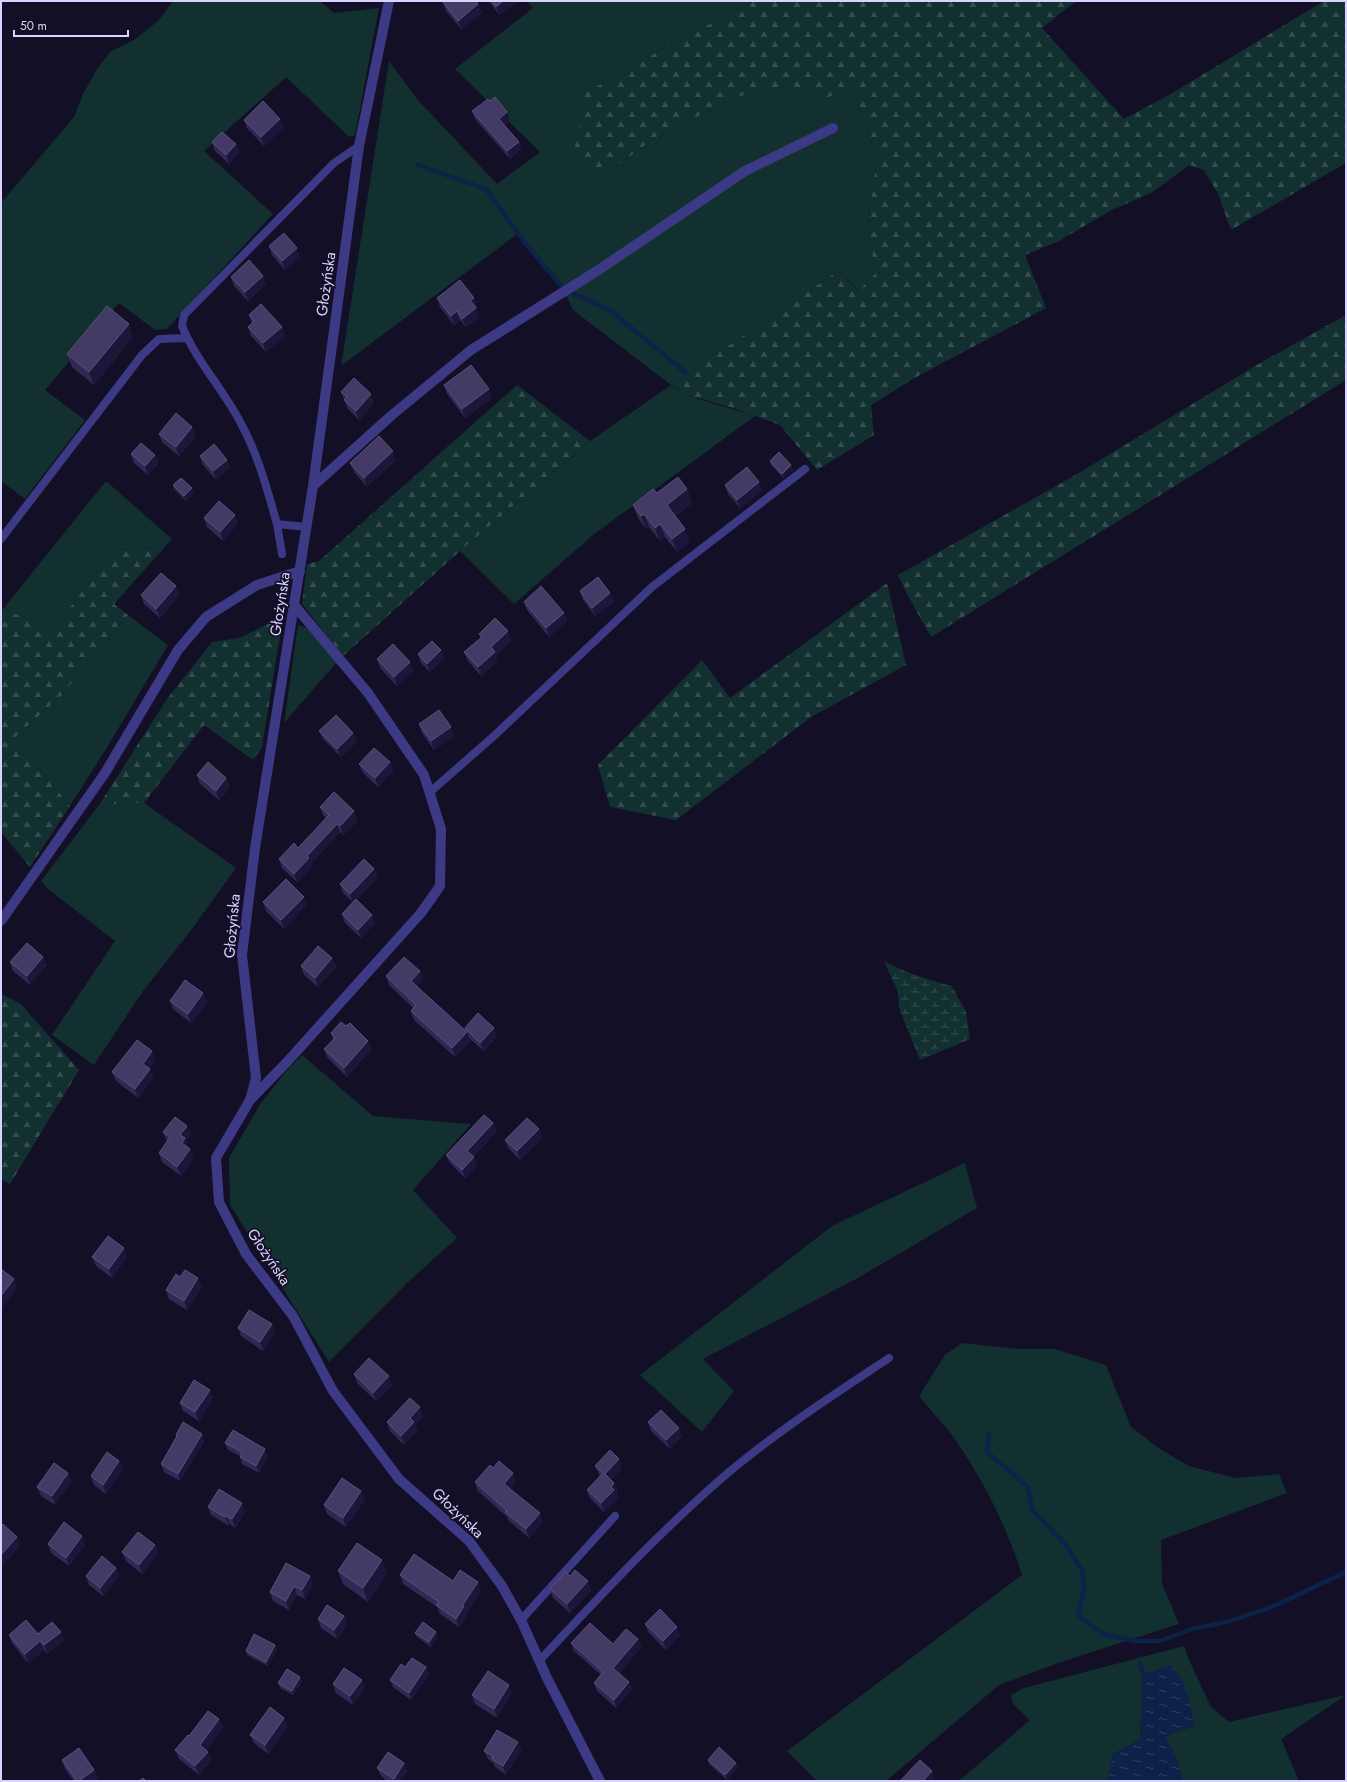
<svg xmlns="http://www.w3.org/2000/svg" width="1347" height="1782" font-family="Jost,sans-serif">
<defs>
<pattern id="forest-firs" width="22" height="20" patternUnits="userSpaceOnUse"><rect width="22" height="20" fill="#12302f"/><path d="M5 1l3.5 6h-7zM16 11l3.5 6h-7z" fill="#344d4e"/></pattern>
<pattern id="wetland-marsh" width="20" height="14" patternUnits="userSpaceOnUse"><rect width="20" height="14" fill="#12302f"/><path d="M1 5h8M5 5V1M11 12h8M15 12V8" fill="none" stroke="#344d4e"/></pattern>
<pattern id="water-ripples" width="26" height="14" patternUnits="userSpaceOnUse"><rect width="26" height="14" fill="#0c2248"/><path d="M2 4q2-2 4 0t4 0M15 11q2-2 4 0t4 0" fill="none" stroke="#2f4163"/></pattern>
</defs>
<rect width="100%" height="100%" fill="#130f26"/>
<path fill="#12302f" d="M173,1h147l14,12 45,-5 -24,127 -6,2 -63,-60 -82,74 69,63 -106,115 -12,1 -36,-27 -74,87 40,30 -60,79 -24,-18v-278l73,-86 9,-23 14,-25 13,-17 24,-12 24,-19z
M527,1h227l-81,42 -88,50 17,84 50,-37 84,-43 54,-12 35,13 27,-10 25,69 -9,67 7,50 -16,17 -21,-20 -167,115c25,16 56,20 84,30l-162,119 -79,69 -54,-53 130,-110 81,-56 -98,-75 -11,-23 -46,-52 -175,131 48,-305 28,38 80,85 43,-32 -85,-83 78,-61z
M106,481l66,58 -8,9 -50,2 -61,79 -50,-20z
M128,615l40,30 -57,96 -41,65 -56,-68 46,-41z
M298,625l9,3 30,34 -53,61z
M144,803l92,65 -47,65 -46,58 -49,74 -42,-30 63,-94 -67,-52 -7,-8 58,-76z
M302,1055l71,61 98,8 -58,66 44,48 -49,44 -79,80 -99,-157 -1,-47 32,-55 26,-33z
M965,1163l12,45 -121,71 -153,80 31,32 -32,41 -62,-57 192,-149z
M962,1343l57,6h36l51,16 25,62 29,22 29,17 46,12 44,-4 8,19 -126,47 1,44 17,40 -118,38 -62,23 -113,96h-69l-30,-30 235,-176c-15,-48 -39,-96 -68,-137 -11,-15 -24,-28 -35,-42l26,-41z
M1184,1646l5,14 22,47 18,15 117,-27 -65,44 18,42h-116l-5,-19 -13,-26 29,-10 -51,-52 -3,66 -27,14 -5,27h-149l71,-61 -17,-16 -2,-9 13,-7z"/>
<path fill="url(#forest-firs)" d="M754,1h322l-34,27 82,91 45,-24 155,-94h22v162l-115,67 -13,-36 -14,-24 -15,-5 -36,27 -41,18 -55,32 -32,13 21,53 -128,68 -47,29 3,30 -57,35 -37,-45 -47,-17 -49,-14 -13,-9 167,-114 20,20 17,-17 -7,-50 9,-67 -25,-68 -27,9 -35,-13 -54,12 -84,43 -50,37 -28,-26 11,-58 88,-50z
M1346,315v65l-415,257 -24,-43 -9,-19 174,-98 188,-114z
M517,385l73,56 -130,110 -117,105 -41,-52 5,-40 12,-3z
M164,548l-50,56 14,11 -68,82 -46,41 56,68 -40,61 -29,-35v-221l2,-2 50,20 61,-79z
M887,583l19,82 -95,52 -135,103 -66,-13 -12,-42 104,-105 28,38z
M283,617l-21,130 -9,13 -49,-35 -60,78 -45,2 68,-106 45,-57 27,-4z
M1,994l20,10 58,66 -69,114 -9,-5z"/>
<path fill="url(#wetland-marsh)" d="M884,961c22,12 44,19 68,25l14,26 4,27 -50,21 -21,-52 -1,-16z"/>
<path fill="url(#water-ripples)" d="M1172,1665c14,21 20,35 22,61l-29,10 13,26 5,19h-75l5,-27 27,-14 3,-66z"/>
<g fill="none" stroke-linecap="round" stroke-linejoin="round">
<path stroke="#0c2248" stroke-width="4.5" d="M418,165l68,24 38,53 38,45
M572,293l39,18 75,62
M989,1434l-2,18 41,35 4,23 33,34 17,26 2,20 -6,26 26,18 31,7h25l32,-12 35,-7 45,-15 74,-35
M1140,1663l3,11"/>
<path stroke="#3d3a85" stroke-width="8" d="M277,524l5,30
M307,527l-30,-3c-10,-36 -20,-73 -39,-106 -17,-31 -42,-58 -56,-92l2,-11 150,-152 25,-17
M1,539l141,-184 17,-16 28,-1
M429,793l66,-58 157,-148 153,-118
M521,1620l94,-104
M539,1661c61,-65 122,-131 190,-189 50,-42 106,-78 160,-114"/>
<path stroke="#3d3a85" stroke-width="10" d="M389,1l-30,145 -46,340 -58,362 -13,107 14,123 -6,22 -34,58 3,44 27,52 47,62 40,75 66,88 70,62 33,45 19,34 26,58 53,103
M313,486l79,-71 79,-65 129,-81 145,-98 88,-43
M1,921l104,-148 73,-123 28,-33 51,-32 43,-14
M252,1098l35,-36 134,-149 19,-27 1,-57 -17,-54 -56,-82 -73,-87"/>
</g>
<path fill="#312854" d="M489,1h30l-20,14z
M443,2l35,2 4,9 -21,16 -15,-18z
M490,101l17,11 3,8 -6,5 15,17 2,7 -11,10 -35,-40 -3,-8z
M244,120l39,8 -19,18 -17,-18z
M212,142l24,2 3,9 -10,11 -14,-13z
M269,246l31,11 -15,13 -13,-15z
M263,276l3,8 -18,17 -14,-15 -3,-9z
M437,298h37l3,9 -1,1 3,9 -13,10 -6,-7 -6,5 -14,-18z
M249,315l33,12 3,9 -19,16 -15,-16 -3,-9 4,-3z
M133,337l-39,48 -22,-18 -5,-13z
M444,385l48,13 -27,20 -18,-24z
M341,392l33,11 -15,17 -11,-11z
M192,427l4,9 -17,20 -17,-14 -3,-8z
M131,454l24,1 3,9 -10,11 -14,-12z
M200,456l27,4 3,8 -14,12 -13,-15z
M396,460l-29,27 -13,-15 -4,-9z
M770,461l21,4 2,5 -10,8 -12,-13z
M759,482l3,9 -22,17 -12,-14 -3,-9z
M173,485l21,7 -8,9 -12,-12z
M687,489l5,14 -17,13 10,13 5,13 -13,10 -12,-15 -5,4 -11,-14 -3,2 -8,-11 -5,-13 24,-12z
M204,518l34,5 -15,18 -16,-14z
M176,586l4,9 -20,23 -16,-14 -3,-9z
M580,591l30,2 4,9 -19,14 -12,-16z
M524,602l40,11 3,8 -18,16 -22,-27z
M479,634l32,6 -15,15 2,6 -17,15 -13,-15 -4,-9 17,-14z
M441,650l3,9 -14,13 -9,-9 -3,-9z
M377,659l33,3 3,9 -16,15 -17,-18z
M419,724l35,12 -20,14 -12,-17z
M319,731l34,2 4,8 -16,16 -18,-18z
M390,762l3,9 -15,16 -15,-14 -4,-9z
M197,775l33,12 -11,13 -19,-16z
M320,807l34,4 4,9 -15,15 -3,-3 -29,32 1,3 -15,15 -15,-14 -3,-9 19,-11 28,-30 -3,-3z
M374,869l3,9 -21,22 19,23 -14,15 -16,-15 -3,-9 11,-12 -10,-9 -3,-9z
M263,902l44,3 -23,24 -18,-18z
M332,958l4,9 -18,20 -14,-12 -3,-9z
M10,962l37,3 -17,20 -17,-14z
M420,971l3,9 -6,6 48,45v-3l32,9 -13,14 -15,-13 1,3 -15,16 -41,-37 -3,-9 2,-3 -24,-23 -3,-9z
M170,1001l37,1 -16,21 -18,-14z
M346,1026l22,15 3,9 -24,27 -20,-20 -3,-8 9,-10 -2,-6z
M156,1060l-7,8 4,10 -15,20 -22,-17 -4,-9z
M493,1123l3,9 -23,25 4,9 -12,12 -15,-15 -4,-8z
M187,1126l3,8 -4,7 2,7 2,1 3,9 -12,18 -19,-14 -3,-9 8,-11 -4,-10z
M539,1129l3,9 -22,22 -12,-12 -3,-8z
M92,1257h35l-15,21 -16,-12z
M180,1277l18,1 4,9 -15,23 -18,-11 -3,-9z
M272,1324l3,9 -12,18 -22,-15 -3,-8z
M354,1374l38,11 -16,16 -19,-18z
M210,1390l3,8 -14,23 -16,-10 -3,-8z
M423,1416l-8,9 2,6 -13,14 -14,-14 -3,-9z
M648,1422l34,14 -12,13 -19,-18z
M202,1434l2,8 -24,39 -16,-9 -3,-8 16,-26 -1,-3z
M225,1443l43,13 -9,17 -17,-9 -2,-8 -12,-6z
M595,1466l27,2 -11,12 3,3 4,9 -2,2 2,5 -14,13 -14,-14 -3,-8 13,-14z
M123,1469l-17,25 -12,-9 -3,-9z
M68,1473l3,8 -16,24 -14,-9 -4,-9z
M475,1482h41l-6,7 33,33 -14,16 -20,-17 -2,-4 -29,-26z
M365,1499l-19,28 -19,-13 -3,-9z
M208,1507l37,5 -10,16 -5,-4 -1,2 -18,-11z
M48,1544l37,1 -16,21 -18,-13z
M122,1552l36,1 -16,21 -16,-13z
M116,1568l3,8 -16,20 -14,-11 -3,-9z
M338,1571l49,2 -19,29 -25,-18z
M400,1575l53,6 28,10 -15,22 1,2 -8,12 -19,-13 -3,-7 -34,-23z
M310,1576l3,8 -8,15 -8,-4 -8,15 -16,-9 -3,-9z
M570,1576l21,14 -21,23 -17,-15 -3,-9z
M344,1616l3,9 -10,14 -16,-11 -3,-9z
M645,1624l35,11 -14,15 -18,-18z
M415,1633l23,3 -7,11 -14,-10z
M38,1634l26,6 -17,14 -3,-4 -16,13 -16,-20 -3,-8z
M638,1639l3,8 -22,26 10,9 3,7 -16,19 -19,-17 -3,-8 7,-8 -27,-24 -3,-8 42,1z
M275,1645l2,5 -9,16 -21,-11 -1,-4z
M405,1667h21l3,8 -18,25 -18,-13 -3,-7z
M362,1680l3,8 -12,17 -17,-12 -3,-9z
M302,1681l-9,14 -13,-7 -2,-5z
M512,1693l-15,25 -22,-14 -3,-9z
M284,1718l4,9 -20,27 -14,-11 -4,-8z
M219,1719l4,9 -17,22 2,2 3,8 -12,15 -20,-16 -4,-9 14,-14z
M518,1742l3,9 -15,24 -11,-8 -2,-4 -5,-4 -4,-8z
M62,1760l32,10 4,8 -4,3h-20l-9,-12z
M708,1760l30,7 -11,13 -18,-16z
M404,1763l3,9 -6,9h-14l-6,-5 -4,-8z"/>
<path fill="#1d163a" d="M503,1h16l-20,14 -3,-8z
M478,4l4,9 -21,16 -3,-8z
M507,112l3,8 -9,7 -2,-8z
M280,119l3,9 -19,18 -3,-9z
M519,142l2,7 -11,10 -3,-8z
M236,144l3,9 -10,11 -3,-9z
M297,248l3,9 -15,13 -3,-9z
M263,276l3,8 -18,17 -3,-9z
M474,298l3,9 -3,2 -4,-9z
M476,308l3,9 -13,10 -4,-8z
M457,311l3,9 -6,5 -3,-9z
M129,324l4,13 -39,48 -5,-13z
M282,327l3,9 -19,16 -3,-9z
M489,389l3,9 -27,20 -3,-9z
M371,394l3,9 -15,17 -3,-9z
M192,427l4,9 -17,20 -3,-9z
M393,451l3,9 -29,27 -3,-9z
M155,455l3,9 -10,11 -3,-9z
M227,460l3,8 -14,12 -3,-9z
M791,465l2,5 -10,8 -1,-4z
M759,482l3,9 -22,17 -3,-8z
M192,488l2,4 -8,9 -2,-5z
M687,489l5,14 -21,15 -4,-13z
M644,514l5,13 -3,2 -5,-13z
M235,515l3,8 -15,18 -3,-9z
M660,524l5,13 -5,4 -5,-13z
M685,529l5,13 -13,10 -5,-13z
M176,586l4,9 -20,23 -4,-9z
M610,593l4,9 -19,14 -3,-8z
M564,613l3,8 -18,16 -3,-9z
M508,631l3,9 -15,15 2,6 -17,15 -3,-9 13,-20z
M441,650l3,9 -14,13 -3,-8z
M410,662l3,9 -16,15 -3,-9z
M451,727l3,9 -20,14 -3,-9z
M353,733l4,8 -16,16 -4,-8z
M390,762l3,9 -15,16 -3,-9z
M226,778l4,9 -11,13 -3,-9z
M354,811l4,9 -15,15 -3,-9z
M337,824l3,8 -29,32 1,3 -15,15 -3,-8 13,-18z
M374,869l3,9 -24,25 -3,-9z
M304,897l3,8 -23,24 -3,-9z
M372,915l3,8 -14,15 -3,-8z
M43,957l4,8 -17,20 -3,-9z
M332,958l4,9 -18,20 -3,-9z
M420,971l3,9 -9,10 -3,-9z
M203,993l4,9 -16,21 -3,-9z
M494,1028l3,9 -13,14 -4,-8z
M467,1032l3,9 -15,16 -3,-9z
M368,1041l3,9 -24,27 -3,-9z
M152,1051l4,9 -10,12 -3,-8z
M150,1069l3,9 -15,20 -3,-9z
M493,1123l3,9 -26,28 -3,-9z
M187,1126l3,8 -4,7 2,6 -3,5 -3,-9 -2,-8z
M539,1129l3,9 -22,22 -3,-9z
M190,1149l3,9 -12,18 -4,-9z
M474,1157l3,9 -12,12 -3,-8z
M124,1248l3,9 -15,21 -3,-9z
M198,1278l4,9 -15,23 -3,-9z
M14,1279l3,9 -14,19 -2,-5v-6z
M272,1324l3,9 -12,18 -3,-9z
M389,1376l3,9 -16,16 -3,-8z
M210,1390l3,8 -14,23 -4,-9z
M420,1407l3,9 -8,9 2,6 -13,14 -3,-9 9,-18z
M679,1428l3,8 -12,13 -4,-9z
M202,1434l2,8 -24,39 -2,-7z
M265,1449l3,7 -9,17 -3,-7z
M619,1459l3,9 -14,15 -3,-9z
M119,1461l4,8 -17,25 -3,-9z
M68,1473l3,8 -16,24 -3,-9z
M513,1473l3,9 -9,10 -3,-8z
M614,1483l4,9 -2,2 2,5 -14,13 -3,-9 10,-16z
M361,1491l4,8 -19,28 -3,-9z
M242,1503l3,9 -10,16 -3,-9z
M540,1513l3,9 -14,16 -3,-9z
M226,1516l4,8 -1,2 -4,-9z
M82,1536l3,9 -16,21 -3,-8z
M17,1537l3,9 -18,21 -1,-2v-10z
M155,1545l3,8 -16,21 -3,-9z
M382,1560l5,13 -19,29 -5,-14z
M116,1568l3,8 -16,20 -3,-8z
M310,1576l3,8 -8,15 -3,-9z
M588,1581l3,9 -21,23 -3,-9z
M478,1582l3,9 -15,22 1,2 -8,12 -3,-8 6,-13z
M294,1586l3,9 -8,15 -3,-9z
M344,1616l3,9 -10,14 -3,-9z
M677,1627l3,8 -14,15 -3,-9z
M61,1632l3,8 -17,14 -3,-9z
M436,1632l2,4 -7,11 -2,-5z
M638,1639l3,8 -25,29 -3,-8z
M40,1641l4,9 -16,13 -3,-9z
M275,1645l2,5 -9,16 -2,-4z
M426,1667l3,8 -18,25 -2,-7z
M300,1677l2,4 -9,14 -1,-4z
M362,1680l3,8 -12,17 -3,-9z
M629,1682l3,7 -16,19 -2,-8z
M509,1685l3,8 -15,25 -3,-9z
M284,1718l4,9 -20,27 -3,-9z
M219,1719l4,9 -19,26 -4,-9z
M518,1742l3,9 -15,24 -3,-9z
M208,1752l3,8 -12,15 -4,-9z
M404,1763l3,9 -6,9h-7v-2z
M736,1763l2,4 -11,13 -2,-5z
M94,1770l4,8 -4,3h-15z
M932,1771l3,9v1h-12z"/>
<path fill="#433a66" stroke="#5a527e" d="M445,1h31l2,3 -20,17 -15,-19z
M492,1h11l-7,6z
M495,97l12,15 -8,7 20,23 -12,9 -35,-40 16,-12 2,2z
M263,101l17,18 -19,18 -17,-17z
M222,132l14,12 -10,11 -14,-13z
M284,233l13,15 -15,13 -13,-15z
M249,260l14,16 -18,16 -14,-15z
M460,280l14,18 -4,2 6,8 -14,11 -5,-8 -6,5 -14,-18z
M261,304l21,23 -19,16 -15,-16 6,-6 -5,-6z
M107,306l22,18 -40,48 -22,-18z
M471,365l18,24 -27,20 -18,-24z
M354,378l17,16 -15,17 -12,-11 3,-3 -6,-5z
M176,413l16,14 -16,20 -17,-13z
M379,436l14,15 -29,27 -14,-15z
M141,443l14,12 -10,11 -14,-12z
M214,444l13,16 -14,11 -13,-15z
M779,452l12,13 -9,9 -12,-13z
M747,467l12,15 -22,18 -12,-15z
M678,477l9,12 -20,16 18,24 -13,10 -12,-15 -5,4 -11,-14 -3,2 -8,-11 20,-16 4,4z
M181,478l11,10 -8,8 -11,-11z
M219,501l16,14 -15,17 -16,-14z
M161,573l15,13 -20,23 -15,-14z
M598,577l12,16 -18,15 -12,-17z
M541,586l23,27 -18,15 -22,-26z
M495,618l13,13 -17,16 4,5 -17,15 -14,-15 18,-15 -3,-3z
M432,641l9,9 -14,14 -9,-10z
M393,644l17,18 -16,15 -17,-18z
M439,710l12,17 -20,14 -12,-17z
M336,715l17,18 -16,16 -18,-18z
M374,748l16,14 -15,16 -16,-14z
M208,762l18,16 -10,13 -19,-16z
M334,792l20,19 -14,15 -3,-2 -30,32 2,2 -15,16 -15,-15 15,-16 4,5 31,-33 -9,-8z
M364,859l10,10 -24,25 -10,-10z
M286,879l18,18 -23,23 -18,-18z
M356,899l16,16 -14,15 -16,-16z
M27,943l16,14 -16,19 -17,-14z
M318,946l14,12 -17,20 -14,-12z
M404,957l16,14 -9,10 56,51 -15,16 -41,-37 5,-6 -30,-29z
M185,980l18,13 -15,21 -18,-13z
M478,1013l16,15 -14,15 -15,-15z
M341,1022l5,4 4,-3 18,18 -24,27 -20,-19 11,-11 -4,-5z
M137,1040l15,11 -9,13 7,5 -15,20 -23,-17z
M484,1115l9,8 -26,28 7,6 -12,13 -16,-15z
M175,1117l12,9 -7,9 5,3 -3,5 8,6 -13,18 -18,-14 11,-16 -7,-5z
M527,1118l12,11 -22,22 -12,-11z
M108,1236l16,12 -15,21 -17,-12z
M1,1269l13,10 -13,17z
M185,1270l13,8 -14,23 -18,-11 10,-16 4,3z
M249,1310l23,14 -12,18 -22,-14z
M369,1358l20,18 -16,17 -19,-19z
M194,1380l16,10 -15,22 -15,-9z
M410,1398l10,9 -10,11 4,4 -13,14 -14,-14z
M661,1410l18,18 -13,12 -18,-18z
M183,1422l19,12 -24,40 -17,-10 16,-28 -1,-1z
M233,1430l32,19 -9,17 -16,-9 2,-5 -17,-9z
M610,1450l9,9 -14,15 9,9 -3,4 3,3 -13,13 -14,-13 16,-17 -8,-7z
M107,1452l12,9 -16,24 -12,-9z
M499,1461l14,12 -9,11 36,29 -14,16 -21,-17 2,-1 -32,-29 15,-17 3,3z
M54,1463l14,10 -16,23 -15,-9z
M342,1478l19,13 -18,27 -19,-13z
M219,1489l23,14 -10,16 -6,-3 -1,1 -17,-10z
M64,1522l18,14 -16,22 -18,-14z
M3,1524l14,13 -16,18v-29z
M138,1532l17,13 -16,20 -17,-13z
M357,1543l25,17 -19,28 -25,-17z
M414,1554l39,27 7,-11 18,12 -16,24h2l-8,13 -20,-14 3,-3 -39,-27z
M102,1556l14,12 -16,20 -14,-12z
M286,1563l24,13 -8,14 -8,-4 -8,15 -16,-9z
M575,1570l13,11 -21,23 -17,-15 15,-17 5,4z
M327,1605l17,11 -10,14 -16,-11z
M660,1609l17,18 -14,14 -18,-17z
M26,1620l12,14 14,-12 9,10 -17,13 -4,-4 -15,13 -16,-19z
M423,1622l13,10 -7,10 -14,-9z
M590,1623l23,21 13,-15 12,10 -25,29 16,14 -15,18 -20,-17 9,-11 -32,-29z
M254,1634l21,11 -9,17 -20,-11z
M412,1658l14,9 -17,26 -19,-13 11,-16 4,3z
M344,1668l18,12 -12,16 -17,-12z
M287,1669l13,8 -8,14 -14,-8z
M488,1671l21,14 -15,24 -22,-14z
M270,1707l14,11 -19,27 -15,-10z
M208,1711l11,8 -19,26 8,7 -13,14 -20,-16 13,-15 1,1z
M497,1730l21,12 -15,24 -11,-7 1,-3 -9,-5z
M719,1747l17,16 -11,12 -17,-15z
M79,1748l15,22 -15,11h-2l-15,-21z
M388,1752l16,11 -10,16 -17,-11z
M920,1760l12,11 -9,10h-23z
M143,1778l3,3h-7z"/>
<g text-anchor="middle" dominant-baseline="central" stroke-width="3.5" stroke-linejoin="round" paint-order="stroke">
<g font-size="15" fill="#d9d4ff" stroke="#130f26">
<text transform="translate(326 284) rotate(-82)">Głożyńska</text>
<text transform="translate(280 604) rotate(-81)">Głożyńska</text>
<text transform="translate(232 926) rotate(-85)">Głożyńska</text>
<text transform="translate(269 1257) rotate(56)">Głożyńska</text>
<text transform="translate(458 1513) rotate(44)">Głożyńska</text>
</g>
</g>
<rect width="1347" height="1782" fill="none" stroke="#d9d4ff" stroke-width="4"/>
<path d="M14 30v6h114v-6" fill="none" stroke="#d9d4ff" stroke-width="2"/>
<text x="20" y="30" font-size="12" fill="#d9d4ff" stroke="#130f26" stroke-width="3" paint-order="stroke">50 m</text>
</svg>
